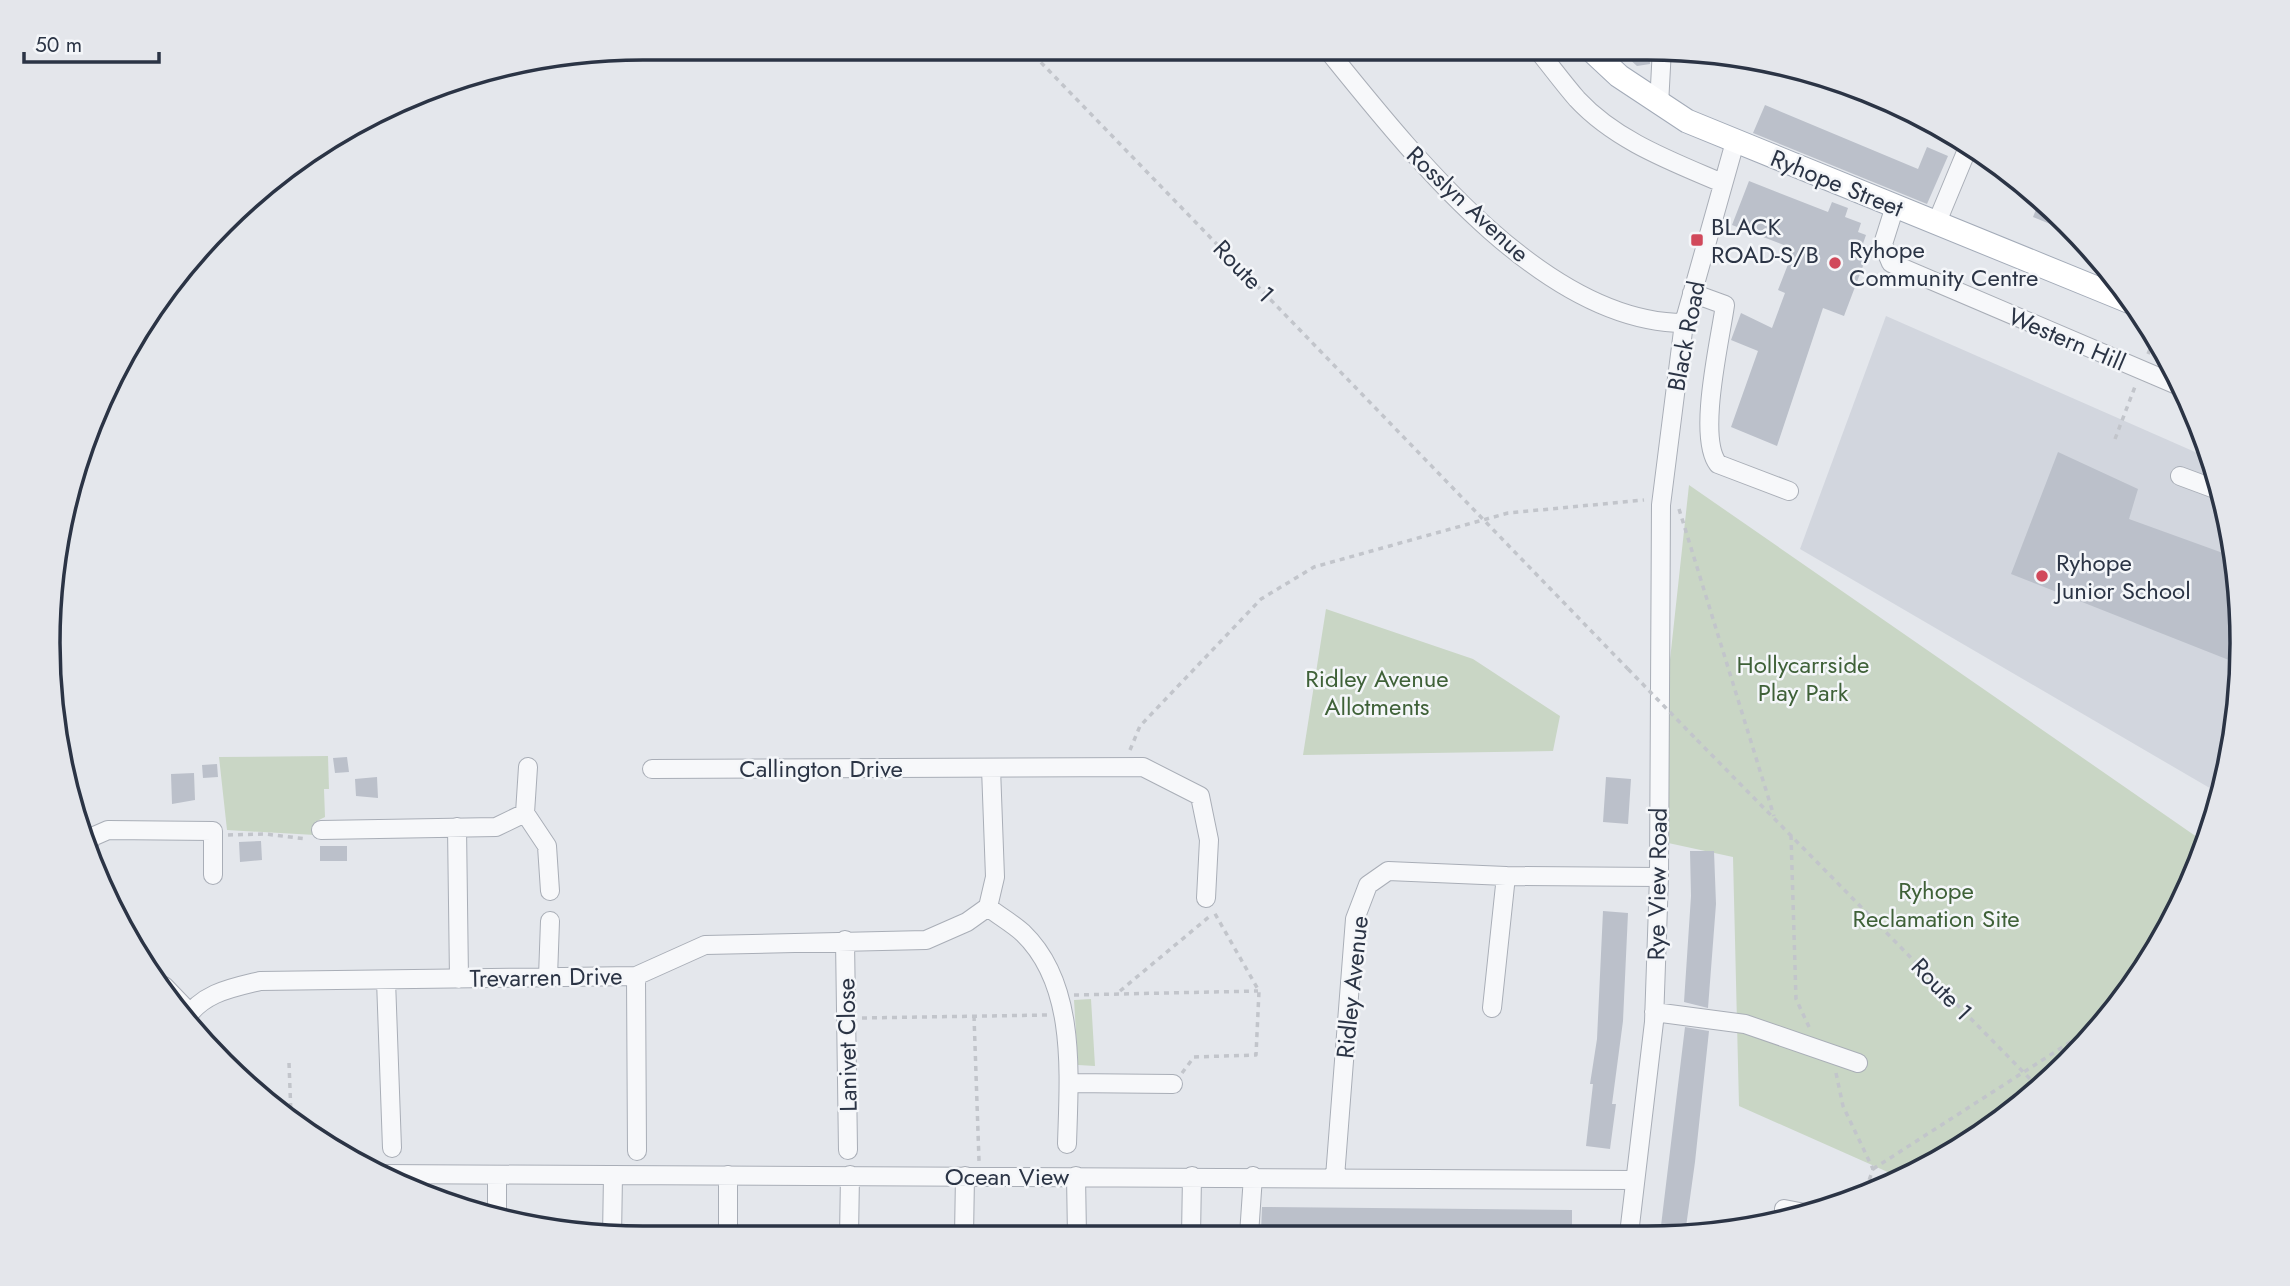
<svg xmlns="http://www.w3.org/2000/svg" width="2290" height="1286" font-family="Jost,sans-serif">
<rect width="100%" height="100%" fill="#e4e7ec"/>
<path fill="#d2d6de" d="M1886,316l325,143 12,30 18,115 -3,117 -18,73 -420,-245z"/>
<path fill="#c9d6c5" d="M1689,485l518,359 -44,97 -94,123 -91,75 -79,38 -160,-71 -6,-249 -74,-16v-80z
M1326,609l147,50 87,57 -7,35 -250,4z
M328,756l1,33h-5l1,28 -10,5v13l-88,-5 -8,-73z
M1091,999l4,67 -17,-1 -4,-65z"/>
<path fill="#bbc0ca" d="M1617,48h32l1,16 -13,2z
M1765,105l153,64 9,-22 21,9 -21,48 -174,-71z
M1749,181l79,31 4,-10 16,6 -3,9 16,6 -3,9 8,3 -7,20 7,3 -22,58 -21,-8 -46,138 -46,-19 27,-76 -27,-11 10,-27 31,15 13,-35 -7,-3 16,-41 -62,-24z
M2041,197l36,38 -44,-18z
M2058,452l80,37 -9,30 105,38 7,47 -2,60 -228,-90z
M347,757l2,15 -14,1 -2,-15z
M217,764l1,13 -15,1 -1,-13z
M194,773l1,27 -23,4 -1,-30z
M377,777l1,21 -22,-2 -1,-17z
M1606,777l25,2 -3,45 -25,-2z
M261,841l1,19 -22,2 -1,-20z
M320,846h27v15h-27z
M1690,851h24l2,53 -8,104 -24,-6 7,-106z
M1603,911l25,2 -5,108 -11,83h4l-6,45 -24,-3 7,-62h-3l7,-45z
M1685,1027l24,4 -14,131 -10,72h-25z
M1262,1207l310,3v24l-311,-2z"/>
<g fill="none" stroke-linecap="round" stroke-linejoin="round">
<defs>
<path id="minor" d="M1326,48c82,101 216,275 358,275
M1536,48c14,17 27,35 41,51 39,42 94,62 145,84
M1659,105l3,-57
M1895,206l-12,38 8,19 293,125
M1937,222l32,-77
M1692,293l33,12c-5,36 -28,132 -7,159l71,27
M2180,476l43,16
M652,769l491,-2 57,29 9,44 -3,58
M525,813l22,33 3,45
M457,827l2,152
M321,830l175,-3 29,-14 3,-46
M87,847l5,-10 16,-7 105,1v44
M988,907c11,9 24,16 35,26 54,52 46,142 44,211
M845,940l3,210
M636,976l1,175
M548,977l2,-56
M386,980l6,168
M164,986l26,27
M1492,1008l14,-132
M1654,1012l91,12 113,39
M185,1020c17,-27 46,-32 75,-39l376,-5 69,-31 221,-5 41,-18 21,-15 7,-30 -4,-109
M1069,1083l104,1
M379,1174l1256,6
M1076,1176l1,60
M1335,1177l20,-258 13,-34 20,-14 118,5 153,1
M1784,1209l26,5
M497,1216v-41
M1629,1234l25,-212 5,-145 2,-372 23,-182 51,-181
M1249,1235l4,-59
M964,1236l1,-60
M1191,1236l1,-60
M612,1237l1,-62
M728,1237v-62
M849,1237l1,-62"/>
<path id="major" d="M1589,48l30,28 68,45 446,182"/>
</defs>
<use href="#minor" stroke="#a9aeb7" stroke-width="20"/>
<use href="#major" stroke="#a3abb8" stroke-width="25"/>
<path stroke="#c2c5cb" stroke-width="3.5" stroke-dasharray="5 5" stroke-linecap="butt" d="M1027,48l601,621
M2099,269l2,-4 7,3
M2148,354l7,-17
M2115,439l21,-55
M1679,509l95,307
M1697,740l342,348
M1130,750l10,-24 121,-127 53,-32 194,-54 136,-13
M228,835l37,-1 42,5
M1791,835l5,164 14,30
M1120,991l90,-75
M1074,995l184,-4
M974,1016l5,145
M862,1018l185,-3
M289,1063l2,52
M1182,1073l12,-16 62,-2 3,-64 -45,-79
M1836,1073l7,33 30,63 -9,26
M1873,1169l227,-146"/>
<use href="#minor" stroke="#f7f8fa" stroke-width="18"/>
<use href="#major" stroke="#fff" stroke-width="23"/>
<path stroke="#c2c5cb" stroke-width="3.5" stroke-dasharray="5 5" stroke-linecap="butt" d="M1628,669l69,71"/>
</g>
<g fill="#d1495b" stroke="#f4f6f9" stroke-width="2.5">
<rect x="1690" y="233" width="14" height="14" rx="3.5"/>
<circle cx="1835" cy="263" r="7"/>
<circle cx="2042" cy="576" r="7"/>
</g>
<g text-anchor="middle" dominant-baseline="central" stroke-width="5" stroke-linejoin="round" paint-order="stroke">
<g font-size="24" fill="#2b3445" stroke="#f4f6f9">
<text transform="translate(1837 183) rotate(22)">Ryhope Street</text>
<text transform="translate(1468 204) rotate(43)">Rosslyn Avenue</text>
<text transform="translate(1244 271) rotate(46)">Route 1</text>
<text transform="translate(1686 336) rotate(-79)">Black Road</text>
<text transform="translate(2067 339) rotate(23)">Western Hill</text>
<text x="821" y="768">Callington Drive</text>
<text transform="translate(1657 884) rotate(-89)">Rye View Road</text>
<text transform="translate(546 977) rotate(-1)">Trevarren Drive</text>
<text transform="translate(1352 987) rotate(-84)">Ridley Avenue</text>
<text transform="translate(1942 989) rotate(46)">Route 1</text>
<text transform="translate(847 1045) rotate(-91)">Lanivet Close</text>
<text x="1007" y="1176">Ocean View</text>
</g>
<g font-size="24" fill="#2b3445" stroke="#f4f6f9" text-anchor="start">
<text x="1711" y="226">BLACK<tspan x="1711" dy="28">ROAD-S/B</tspan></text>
<text x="1849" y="249">Ryhope<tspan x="1849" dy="28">Community Centre</tspan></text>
<text x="2056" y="562">Ryhope<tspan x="2056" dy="28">Junior School</tspan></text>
</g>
<g font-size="24" fill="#3f6138" stroke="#f4f6f9">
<text x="1803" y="664">Hollycarrside<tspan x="1803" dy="28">Play Park</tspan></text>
<text x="1377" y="678">Ridley Avenue<tspan x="1377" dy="28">Allotments</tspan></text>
<text x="1936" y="890">Ryhope<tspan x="1936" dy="28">Reclamation Site</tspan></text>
</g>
</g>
<path d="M0 0H2290V1286H0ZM643 60H1647A583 583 0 0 1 2230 643V643A583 583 0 0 1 1647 1226H643A583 583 0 0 1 60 643V643A583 583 0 0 1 643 60Z" fill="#e4e6eb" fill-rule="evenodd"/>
<path fill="none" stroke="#2b3445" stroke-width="3.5" d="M643 60H1647A583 583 0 0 1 2230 643V643A583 583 0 0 1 1647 1226H643A583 583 0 0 1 60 643V643A583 583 0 0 1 643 60Z"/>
<path d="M24 52v10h135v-10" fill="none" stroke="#2b3445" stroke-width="3.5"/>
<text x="35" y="52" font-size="21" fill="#2b3445" stroke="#f4f6f9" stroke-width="5" paint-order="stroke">50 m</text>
</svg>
